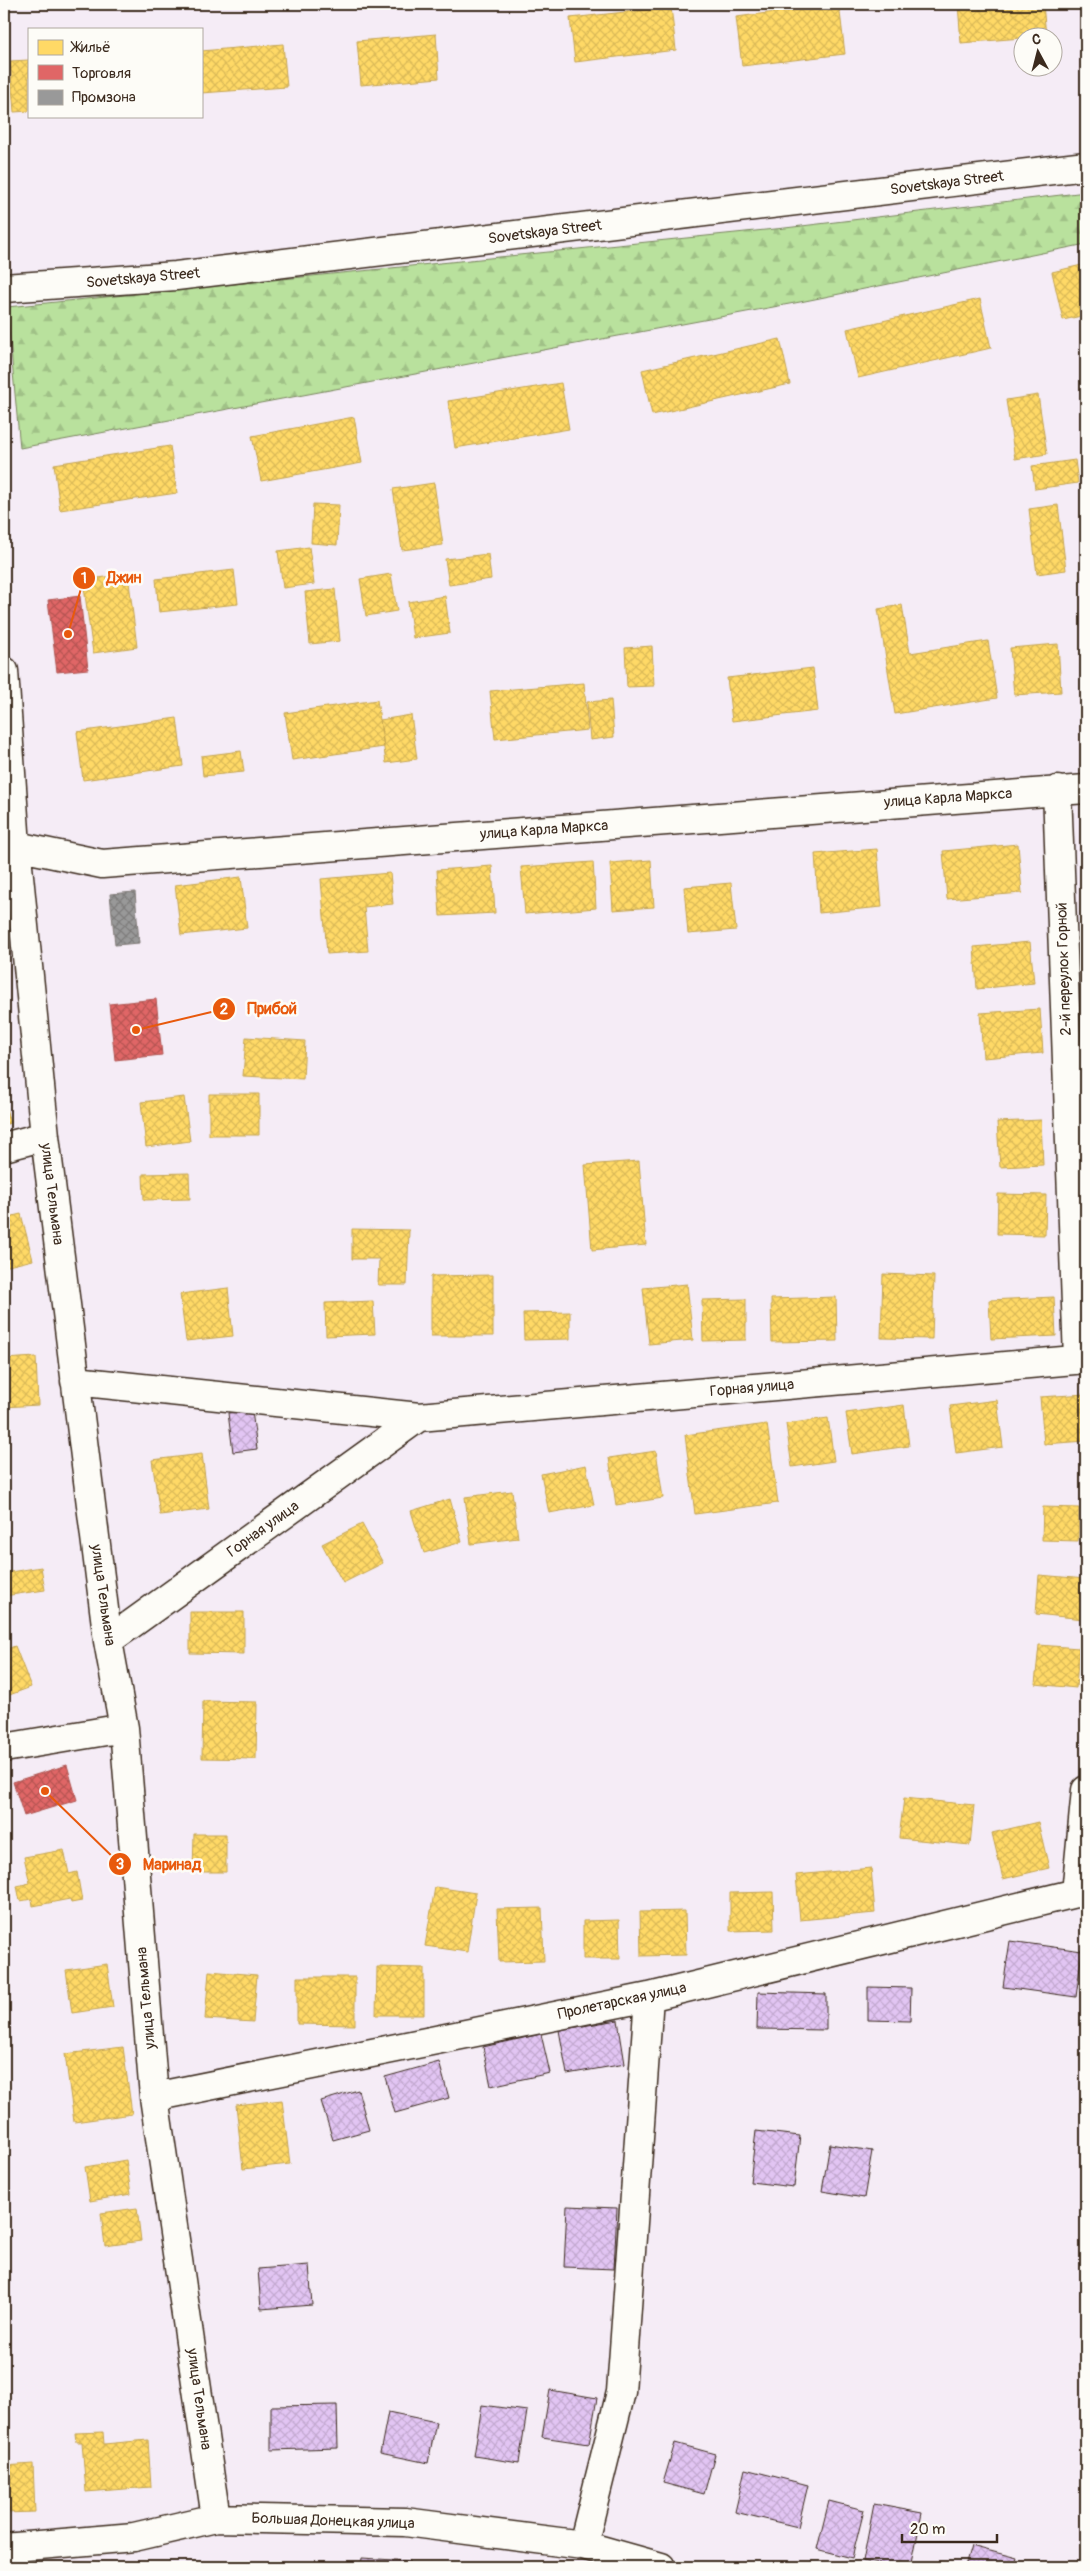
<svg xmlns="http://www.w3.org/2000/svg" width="1090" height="2571" font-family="Pangolin,sans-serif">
<defs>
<pattern id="forest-firs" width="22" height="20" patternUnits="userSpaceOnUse" patternTransform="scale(1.25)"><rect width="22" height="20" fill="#b9e19d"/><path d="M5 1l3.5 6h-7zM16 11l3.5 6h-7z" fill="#a0c187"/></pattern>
<pattern id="homes-cross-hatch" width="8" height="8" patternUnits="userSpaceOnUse" patternTransform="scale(1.25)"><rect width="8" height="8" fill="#ffd966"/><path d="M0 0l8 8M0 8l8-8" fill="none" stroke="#dbba58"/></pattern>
<pattern id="shops-cross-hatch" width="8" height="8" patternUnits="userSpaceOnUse" patternTransform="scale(1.25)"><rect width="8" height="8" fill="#e06666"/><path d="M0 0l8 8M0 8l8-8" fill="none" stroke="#b75453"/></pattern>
<pattern id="industry-cross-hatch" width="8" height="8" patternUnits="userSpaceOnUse" patternTransform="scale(1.25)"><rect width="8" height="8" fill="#999"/><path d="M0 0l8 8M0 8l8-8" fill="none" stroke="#7e7d7c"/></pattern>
<pattern id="building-cross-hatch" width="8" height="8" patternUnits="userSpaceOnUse" patternTransform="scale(1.25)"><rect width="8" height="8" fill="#e2c5f3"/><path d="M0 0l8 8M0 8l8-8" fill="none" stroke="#c3a9d0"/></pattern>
</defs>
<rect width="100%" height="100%" fill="#f5ecf6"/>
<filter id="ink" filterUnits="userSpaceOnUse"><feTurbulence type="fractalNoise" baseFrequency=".02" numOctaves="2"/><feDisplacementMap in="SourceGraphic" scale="10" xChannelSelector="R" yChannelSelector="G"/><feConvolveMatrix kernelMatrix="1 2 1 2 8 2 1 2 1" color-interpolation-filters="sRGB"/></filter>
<g filter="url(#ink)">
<path fill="url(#forest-firs)" stroke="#7a865e" d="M1086,192v52l-286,58 -780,146 -13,-141 778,-79z"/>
<path fill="url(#homes-cross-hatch)" stroke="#c4a450" d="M839,4l6,50 -103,12 -6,-49z
M958,4h85l3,32 -85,7z
M671,7l5,43 -101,12 -5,-44z
M436,34l3,44 -78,7 -4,-44z
M283,44l4,43 -86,6v-42z
M29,60v51l-15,1 -4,-51z
M1086,264v51l-23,5 -11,-48z
M980,299l11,49 -133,30 -11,-49z
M780,339l10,45 -138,31 -10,-45z
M561,383l8,46 -114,19 -7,-47z
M1038,395l9,59 -32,5 -9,-59z
M354,417l8,46 -101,18 -9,-45z
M170,446l7,47 -117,17 -6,-46z
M1075,460l3,23 -43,6 -3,-23z
M434,483l9,62 -41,5 -9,-61z
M313,504l26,1 -2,40 -26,-2z
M1058,505l8,65 -29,4 -8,-65z
M309,547l5,37 -31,4 -5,-37z
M488,554l3,25 -42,6 -4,-26z
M234,570l4,34 -79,8 -3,-33z
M128,574l9,73 -44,6 -10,-73z
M391,574l6,37 -31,5 -6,-37z
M335,589l5,52 -30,3 -5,-52z
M445,596l5,37 -37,5 -5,-36z
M902,605l8,48 78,-12 9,57 -102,16 -17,-105z
M1058,644l3,48 -47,3 -4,-47z
M652,646l2,40 -27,1 -2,-39z
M813,668l5,43 -86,10 -5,-43z
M584,683l4,47 -93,9 -5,-48z
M377,700l7,47 -92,13 -7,-47z
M611,700l3,37 -24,3 -3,-38z
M411,715l6,44 -31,4 -6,-43z
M177,718l6,48 -100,14 -6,-48z
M241,751l3,21 -41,4 -2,-20z
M1018,844l4,49 -75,6 -4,-48z
M877,849l5,58 -63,6 -4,-59z
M651,860l3,47 -41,3 -3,-47z
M593,862l3,46 -71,6 -4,-47z
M492,866l3,47 -55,3 -3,-46z
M390,873l3,31 -29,3 4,44 -41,3 -6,-75z
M241,877l6,51 -66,7 -6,-50z
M731,883l5,47 -48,4 -4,-47z
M1030,942l4,41 -57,6 -3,-42z
M1040,1009l3,44 -60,5 -3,-45z
M246,1037l59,4 -2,38 -60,-3z
M209,1094h50v41h-50z
M184,1097l6,44 -44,6 -5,-45z
M4,1101l6,22 -6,2z
M1041,1120l2,45 -43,2 -3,-45z
M639,1161l7,84 -54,5 -7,-85z
M189,1173l1,26 -46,1 -1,-26z
M998,1194l48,1 -1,40 -48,-1z
M21,1214l12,46 -29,7v-49z
M352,1229l57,1 -2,55h-29l1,-26h-27z
M883,1274l51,2 -2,63 -51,-1z
M493,1275v61h-62v-60z
M687,1284l6,56 -44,4 -6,-56z
M228,1288l5,48 -47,5 -6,-47z
M836,1297l1,44 -65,1 -1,-43z
M1054,1297l2,39 -65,3 -2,-39z
M746,1299v41l-43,1 -1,-41z
M373,1301l2,33 -49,2 -1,-33z
M570,1312v27l-46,1 -1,-27z
M36,1357l2,48 -34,2v-48z
M1086,1394v47l-42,3 -4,-47z
M997,1400l6,47 -47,6 -6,-47z
M904,1405l5,41 -57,8 -6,-41z
M828,1418l6,43 -42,6 -6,-43z
M767,1424l11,79 -83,11 -10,-79z
M656,1451l7,47 -47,7 -7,-47z
M202,1454l7,55 -49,6 -8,-55z
M586,1465l8,40 -45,8 -8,-39z
M512,1491l6,47 -47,6 -6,-47z
M450,1499l12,43 -38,11 -13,-42z
M1043,1507l36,1 -1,33 -36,-1z
M362,1524l21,39 -40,20 -21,-39z
M41,1567l4,23 -41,6v-23z
M1039,1575l47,4 -2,40 -48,-5z
M190,1612h54v42l-54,-1z
M1039,1645l40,3 -3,40 -41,-4z
M15,1646l16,41 -27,10v-47z
M203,1701l54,1 -1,57 -54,-1z
M904,1798l70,7 -4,40 -71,-7z
M1038,1822l11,46 -46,11 -11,-46z
M194,1834h32v38h-33z
M64,1850l5,24 8,-2 5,29 -11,2 -1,-4 -37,7 -1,-7 -12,2 -3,-15 13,-3 -6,-26z
M871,1868l4,45 -75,7 -4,-45z
M435,1887l41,6 -9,59 -42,-6z
M773,1892l1,38 -44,1v-38z
M542,1908l2,53 -45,1 -2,-53z
M685,1911l1,44 -45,1 -1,-44z
M619,1920l1,39h-37v-38z
M107,1964l6,43 -41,6 -6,-43z
M377,1967l47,1v47h-48z
M209,1971l48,4 -4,47 -48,-3z
M297,1977h58v48l-58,-1z
M123,2047l9,67 -58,8 -9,-68z
M282,2100l8,64 -47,5 -7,-64z
M126,2160l5,34 -41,7 -5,-34z
M137,2208l4,33 -36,5 -4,-33z
M103,2432l1,12 44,-4 3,47 -65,5 -4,-50h-6l-1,-9z
M33,2464l2,48 -31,1v-47z"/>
<path fill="url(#shops-cross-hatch)" stroke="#ae5450" d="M80,596l8,73 -31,3 -9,-72z
M156,999l6,56 -47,5 -6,-56z
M67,1765l10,35 -53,16 -11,-34z"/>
<path fill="url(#industry-cross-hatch)" stroke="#7d7874" d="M135,892l4,51 -24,2 -5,-51z"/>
<path fill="url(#building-cross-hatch)" stroke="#3b2a1e" d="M252,1411l5,38 -24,3 -5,-39z
M1010,1941l72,10 -6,46 -73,-10z
M868,1987l43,1 -1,33 -42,-1z
M758,1992l68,2v36l-69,-1z
M618,2020l7,44 -58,10 -8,-44z
M541,2034l9,39 -59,13 -8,-39z
M439,2062l10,36 -54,15 -10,-36z
M358,2090l11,40 -36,10 -12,-39z
M756,2131l44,5 -6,51 -44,-5z
M830,2144l42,7 -8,47 -42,-7z
M567,2206l50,2 -3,61 -50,-2z
M309,2265l3,40 -51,4 -3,-40z
M550,2390l47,8 -8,46 -47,-7z
M337,2405l1,43 -67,2v-44z
M482,2405l45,6 -8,52 -45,-7z
M388,2412l48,10 -8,41 -48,-10z
M675,2443l40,11 -11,40 -41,-11z
M745,2469l63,16 -10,42 -63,-15z
M829,2501l35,9 -12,48 -35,-9z
M874,2504l48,9 -11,54h-14l-34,-6z
M971,2546l46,12 -3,9h-49z
M362,2558l47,3v6h-48z
M198,2563h64v4h-64z
M277,2563h57v4h-57z"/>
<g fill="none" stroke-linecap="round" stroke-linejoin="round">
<defs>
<path id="minor" d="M4,288l172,-12 910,-110
M4,671l12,175 29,290 63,505 16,87 30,369 62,421
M1057,790l21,569
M4,847l12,-1 86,18 984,-75
M4,1147l41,-11
M75,1381l344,36 667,-58
M108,1641l311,-224
M4,1748l120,-20
M1076,1893l10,-103
M154,2097l495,-100 427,-104h10
M583,2545l38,-153 28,-395
M4,2548l130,-11 82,-19 189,4 178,23 78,22"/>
</defs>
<use href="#minor" stroke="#3b2a1e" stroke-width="31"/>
<use href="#minor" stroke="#fdfcf7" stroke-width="28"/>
</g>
</g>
<g text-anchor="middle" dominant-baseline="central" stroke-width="5" stroke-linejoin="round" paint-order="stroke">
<g font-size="15" fill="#3b2a1e" stroke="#fdfcf7">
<text transform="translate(947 183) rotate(-7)">Sovetskaya Street</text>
<text transform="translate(545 232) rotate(-7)">Sovetskaya Street</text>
<text transform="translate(143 278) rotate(-5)">Sovetskaya Street</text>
<text transform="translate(948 798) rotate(-4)">улица Карла Маркса</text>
<text transform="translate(544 830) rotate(-4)">улица Карла Маркса</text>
<text transform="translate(1064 969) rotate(-92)">2-й переулок Горной</text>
<text transform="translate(52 1194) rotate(83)">улица Тельмана</text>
<text transform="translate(752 1388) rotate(-5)">Горная улица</text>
<text transform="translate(263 1529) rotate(-36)">Горная улица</text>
<text transform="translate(103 1595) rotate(82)">улица Тельмана</text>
<text transform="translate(146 1998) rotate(-95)">улица Тельмана</text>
<text transform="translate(622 2001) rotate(-12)">Пролетарская улица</text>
<text transform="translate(199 2399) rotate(82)">улица Тельмана</text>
<text transform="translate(333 2521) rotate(2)">Большая Донецкая улица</text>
</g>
</g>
<path fill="none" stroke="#e8590c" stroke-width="2" d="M68 634L84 578M136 1030L224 1009M45 1791L120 1864"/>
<g fill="#e8590c" stroke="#fdfcf7" stroke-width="2">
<circle cx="68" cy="634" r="5"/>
<circle cx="136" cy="1030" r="5"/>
<circle cx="45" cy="1791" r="5"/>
<circle cx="84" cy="578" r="12"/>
<circle cx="224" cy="1009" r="12"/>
<circle cx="120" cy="1864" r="12"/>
</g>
<g font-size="15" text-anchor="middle" font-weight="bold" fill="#fff">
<text x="84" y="583">1</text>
<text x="224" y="1014">2</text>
<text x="120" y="1869">3</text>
</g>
<g font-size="16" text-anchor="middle" font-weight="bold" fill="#e8590c" stroke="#fdfcf7" stroke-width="5" stroke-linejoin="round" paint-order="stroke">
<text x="124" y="583">Джин</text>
<text x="272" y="1014">Прибой</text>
<text x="172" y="1870">Маринад</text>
</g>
<rect width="1090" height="2571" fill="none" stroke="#fdfcf7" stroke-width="20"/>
<rect x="10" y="10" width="1070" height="2551" fill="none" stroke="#3b2a1e" stroke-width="2" filter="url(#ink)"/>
<rect x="28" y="28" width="175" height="90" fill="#fdfcf7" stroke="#afa8a0"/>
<rect x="38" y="40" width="25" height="15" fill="#ffd966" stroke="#afa8a0"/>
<text x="72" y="52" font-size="15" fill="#3b2a1e">Жильё</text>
<rect x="38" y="65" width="25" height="15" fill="#e06666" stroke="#afa8a0"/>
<text x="72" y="78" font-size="15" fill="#3b2a1e">Торговля</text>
<rect x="38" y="90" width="25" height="15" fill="#999999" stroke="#afa8a0"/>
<text x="72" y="102" font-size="15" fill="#3b2a1e">Промзона</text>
<g transform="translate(1038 52) rotate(353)"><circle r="24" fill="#fdfcf7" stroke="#afa8a0"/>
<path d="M0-4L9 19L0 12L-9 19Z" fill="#3b2a1e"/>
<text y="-8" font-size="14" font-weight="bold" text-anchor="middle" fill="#3b2a1e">С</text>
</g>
<path d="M902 2534v8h95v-8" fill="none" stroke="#3b2a1e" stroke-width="2.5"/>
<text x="910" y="2534" font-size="15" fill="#3b2a1e" stroke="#fdfcf7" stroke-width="4" paint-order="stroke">20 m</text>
</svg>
